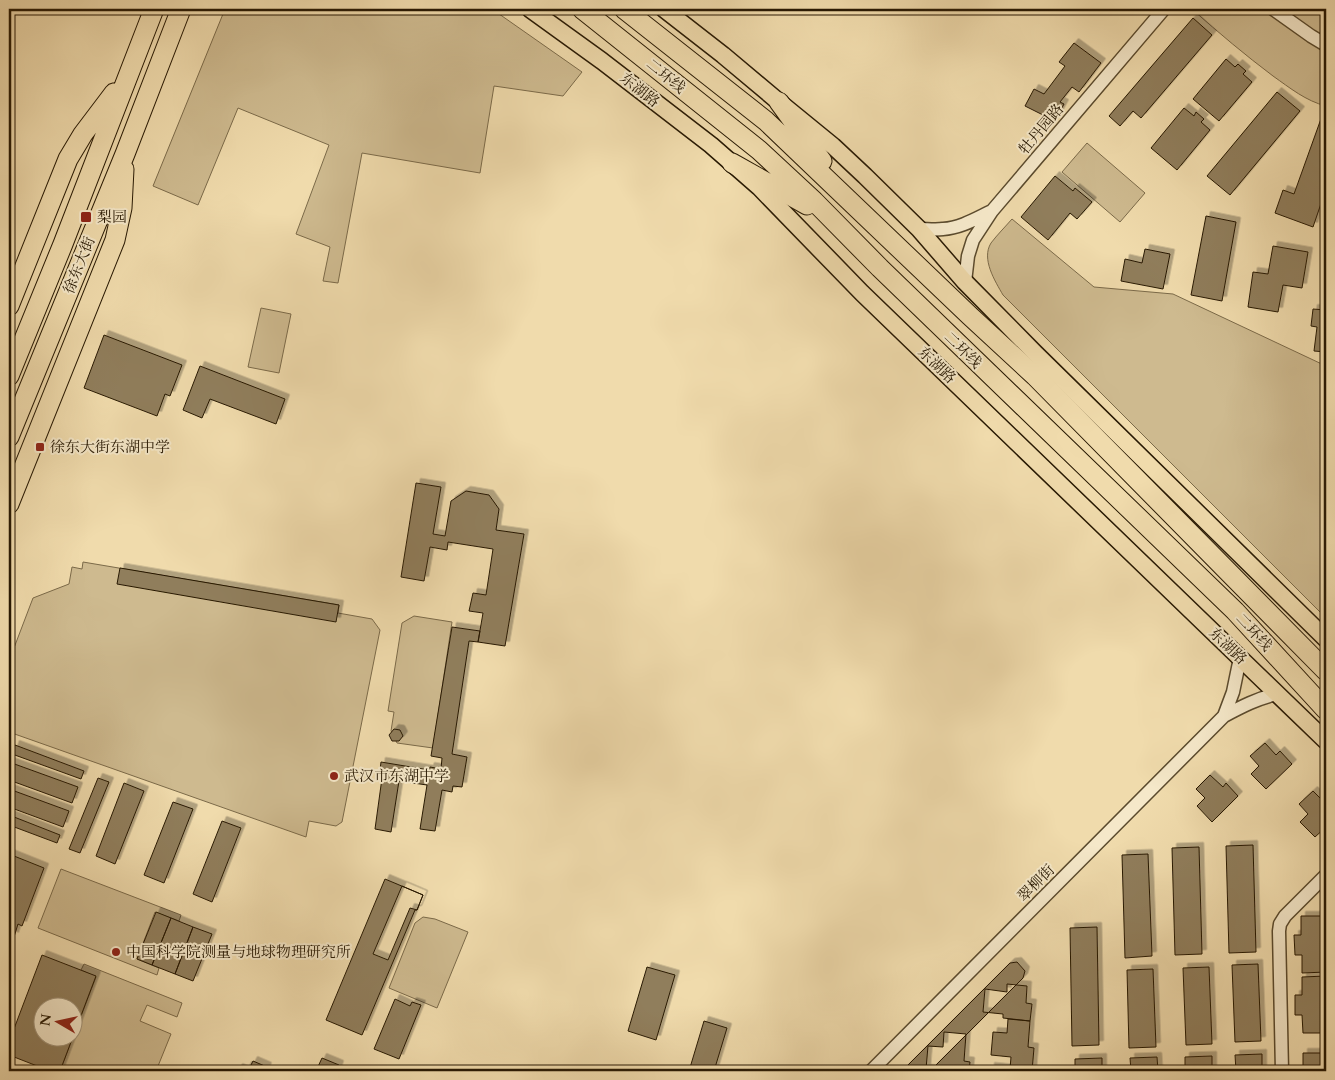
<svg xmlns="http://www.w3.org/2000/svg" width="1335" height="1080" font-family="Cardo,'Noto Serif SC',serif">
<defs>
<filter id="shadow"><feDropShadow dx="4.5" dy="-4.5" stdDeviation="0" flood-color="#0004"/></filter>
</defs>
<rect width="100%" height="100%" fill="#f0dbac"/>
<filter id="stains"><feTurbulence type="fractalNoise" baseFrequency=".004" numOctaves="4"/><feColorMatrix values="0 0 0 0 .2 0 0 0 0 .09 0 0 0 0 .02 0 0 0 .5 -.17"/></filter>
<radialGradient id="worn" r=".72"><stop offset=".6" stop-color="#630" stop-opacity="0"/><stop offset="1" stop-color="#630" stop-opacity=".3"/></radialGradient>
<path fill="#ceba8f" stroke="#7b6a49" d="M225,9h267l90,63 -19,24 -69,-10 -14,87 -118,-20 -24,130 -15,-2 7,-34 -34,-13 33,-89 -91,-37 -40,97 -45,-19z
M1194,9h132v97c-20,-5 -36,-18 -53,-30 -28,-21 -54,-43 -80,-66z
M1087,143l58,50 -25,29 -58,-50z
M1012,219l82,68 79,7 153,72v252l-323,-323c-8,-14 -22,-36 -12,-52 6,-8 14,-16 21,-24z
M261,308l30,6 -12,59 -31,-6z
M83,562l256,43 -1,8 34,6 8,11 -38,192 -6,4 -27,-5 -3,16 -297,-105v-71l24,-63 36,-14 3,-17 10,2z
M414,616l38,6 -19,126 -36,-5 -6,-12 3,-19 -6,-1 14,-88z
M61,869l120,46 -2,6 -24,-9 -18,47 22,9 -2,7 -119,-47z
M423,917l12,2 33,13 -31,76 -48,-20 26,-65z
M84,964l98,39 -5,14 -30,-12 -7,16 31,13 -15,37h-96l36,-94 -15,-7z"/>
<path fill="#907e5b" stroke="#281903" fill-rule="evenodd" filter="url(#shadow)" d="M1193,18l19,17 -71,83 -8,-7 -13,15 -11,-10z
M1074,43l27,20 -22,29 -7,-5 -12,15 4,2 -9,17 -30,-15 9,-17 10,5 21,-28 -6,-4z
M1226,59l9,8 3,-3 8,7 -3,3 9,8 -33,39 -26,-22z
M1277,92l23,19 -70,84 -23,-19z
M1184,108l10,8 2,-4 8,7 -3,3 9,8 -33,40 -26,-22z
M1322,116l4,2v71l-13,38 -38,-14 8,-23 11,4z
M1055,176l18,15 2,-3 17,14 -15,17 -7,-6 -22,27 -27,-23z
M1206,216l30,6 -14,79 -31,-6z
M1273,246l35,6 -6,36 -19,-3 -5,27 -30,-5 5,-35 15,2z
M1145,249l25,5 -7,35 -42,-8 4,-22 17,4z
M1313,309l13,1v42l-12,-1 3,-24 -6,-1z
M104,335l78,30 -12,31 -5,-2 -8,22 -73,-28z
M200,366l85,33 -9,25 -66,-25 -8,19 -19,-8z
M416,483l25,4 -8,47 12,2 6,-35 15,-10 23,4 10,14 -3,21 28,4 -19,112 -27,-4 5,-29 -14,-2 4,-18 13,2 7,-46 -45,-7 -1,8 -17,-3 -6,34 -23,-4z
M120,568l219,37 -3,17 -219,-38z
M452,627l28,4 -2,11 -9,-1 -17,113 15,3 -5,30 -9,-1 -1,6 -10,-2 -7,41 -15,-2 7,-44 -28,-4 -8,51 -16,-3 7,-51h-3l2,-16 48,8 1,-3 11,2 1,-11 -11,-2z
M394,729l6,1 3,6 -4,5h-7l-3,-6z
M1265,743l11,12 4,-4 12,13 -26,25 -15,-15 8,-8 -9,-10z
M15,745l69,26 -3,8 -69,-25z
M9,762l69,25 -6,16 -63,-23z
M1210,775l13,12 3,-4 12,13 -26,26 -15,-16 8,-8 -9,-9z
M98,778l11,4 -29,71 -11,-4z
M124,783l20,8 -29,73 -19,-8z
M9,789l60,22 -6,16 -54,-20z
M1313,791l12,12 1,-1v25l-11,10 -15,-15 8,-8 -9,-10z
M173,802l20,7 -29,74 -20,-8z
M9,815l51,20 -3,8 -48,-18z
M222,821l19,7 -29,74 -19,-8z
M1253,845l3,107 -27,1 -3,-107z
M1199,847l3,107 -27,1 -3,-107z
M9,854l35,14 -22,58 -4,-2 -4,13 -5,-3z
M1148,854l4,102 -27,2 -3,-103z
M385,879l38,16 -6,15h-2l-53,125 -36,-15z
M402,886l21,9 -6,15 -7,-2 -22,52 -15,-6z
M156,912l15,6 -19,47 -15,-6z
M1301,916h24l1,56 -24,1v-18h-7l-1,-20h7z
M171,918l22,9 -18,47 -23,-9z
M193,927l19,7 -19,47 -18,-7z
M1097,927l2,118 -27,1 -2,-118z
M42,955l54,21 -36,95h-10l-41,-16v-13zM42,1008h30v30h-30z
M1017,962l8,9 -2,7 -93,93h-28l108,-108z
M1258,964l3,77 -26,1 -3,-77z
M647,967l28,8 -19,65 -28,-9z
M1209,967l3,77 -26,1 -3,-77z
M1153,969l3,78 -27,1 -2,-78z
M1326,976v57h-23l-1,-18h-7v-20h7v-18z
M1007,984l20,2 -1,17 6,1 -2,17 -27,-3v-4l-20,-2 2,-23 22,3z
M395,999l15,7 2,-4 9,3 -22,54 -25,-10z
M1008,1019l22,2 -2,26 6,1 -2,23h-42v-4l20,2 1,-12 -20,-2 2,-23 14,1z
M704,1021l23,7 -13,43h-25z
M944,1032l22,2 -2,27 6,1 -1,9h-22l-21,-2 2,-23 15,1z
M1303,1053h23v18h-23z
M1262,1054v17h-26l-1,-16z
M1212,1056v15h-27v-14z
M1157,1057l1,14h-27l-1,-13z
M322,1058l17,7 -2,6h-21z
M1102,1058v13h-27v-12z
M253,1061l14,6 -2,4h-28l1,-3 7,3 2,-5 3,1z"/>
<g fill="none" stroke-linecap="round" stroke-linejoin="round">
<defs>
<path id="minor" d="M1273,9l38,27 15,9
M919,229c8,0 17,1 24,0 18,-1 34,-11 49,-18l172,-202
M965,282l3,-26 5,-16 19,-29
M1224,716l9,-24 7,-34
M871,1071l353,-355c17,-9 34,-18 53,-22
M1282,1071l-3,-140 1,-7 5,-8 41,-41"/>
<path id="major" d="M530,9l72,52 109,84 48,42 103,106 464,448
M664,9l59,46 56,47 54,44 32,30 54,53 46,53 70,71 291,286"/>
<path id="highway" d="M582,9l177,141 55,51 66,67 355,343 91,99
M624,9l142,112 204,195 65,60 291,295
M779,102l43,59
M732,163l75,42
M9,306l59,-147 15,-25 31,-41
M9,376l54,-132 91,-235
M9,437l116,-283 56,-145
M9,504l106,-264 7,-32 2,-39"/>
</defs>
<use href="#minor" stroke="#5a4a2d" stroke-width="15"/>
<use href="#major" stroke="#281903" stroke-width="19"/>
<use href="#highway" stroke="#281903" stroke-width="21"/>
<use href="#minor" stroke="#f5e8c9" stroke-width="12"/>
<use href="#major" stroke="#f0dbac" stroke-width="16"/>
<use href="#highway" stroke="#f0dbac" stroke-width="19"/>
</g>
<g fill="#8f2418" stroke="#f5e8c9" stroke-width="2">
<rect x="80" y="211" width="12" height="12" rx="2.5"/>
<rect x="35" y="442" width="10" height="10" rx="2.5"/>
<circle cx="334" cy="776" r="5"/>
<circle cx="116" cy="952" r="5"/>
</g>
<g text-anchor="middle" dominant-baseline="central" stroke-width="4" stroke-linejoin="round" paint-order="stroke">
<g font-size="15" fill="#281903" stroke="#f5e8c9">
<text transform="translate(666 76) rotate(39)">二环线</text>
<text transform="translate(640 90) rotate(38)">东湖路</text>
<text transform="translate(1041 129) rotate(-50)">牡丹园路</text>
<text transform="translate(79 265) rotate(-68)">徐东大街</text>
<text transform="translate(963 350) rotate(44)">二环线</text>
<text transform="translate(937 365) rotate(44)">东湖路</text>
<text transform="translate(1254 632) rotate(47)">二环线</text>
<text transform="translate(1228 646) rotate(44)">东湖路</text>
<text transform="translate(1036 883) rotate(-45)">翠柳街</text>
</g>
<g font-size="15" fill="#281903" stroke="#f5e8c9" text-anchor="start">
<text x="97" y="217">梨园</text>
<text x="50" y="447">徐东大街东湖中学</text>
<text x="344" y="776">武汉市东湖中学</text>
<text x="126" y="952">中国科学院测量与地球物理研究所</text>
</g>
</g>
<rect width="1335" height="1080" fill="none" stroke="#f0dbac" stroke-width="30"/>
<rect x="10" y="10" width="1315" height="1060" fill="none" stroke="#281903" stroke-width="2.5"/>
<rect x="15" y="15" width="1305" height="1050" fill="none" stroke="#281903"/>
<g transform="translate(58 1022) rotate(279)"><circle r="24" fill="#f5e8c9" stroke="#a3957a"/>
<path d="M0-4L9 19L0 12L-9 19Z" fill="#8f2418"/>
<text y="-8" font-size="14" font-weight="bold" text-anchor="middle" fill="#281903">N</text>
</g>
<rect width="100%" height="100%" filter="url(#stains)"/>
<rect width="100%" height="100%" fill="url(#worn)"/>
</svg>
